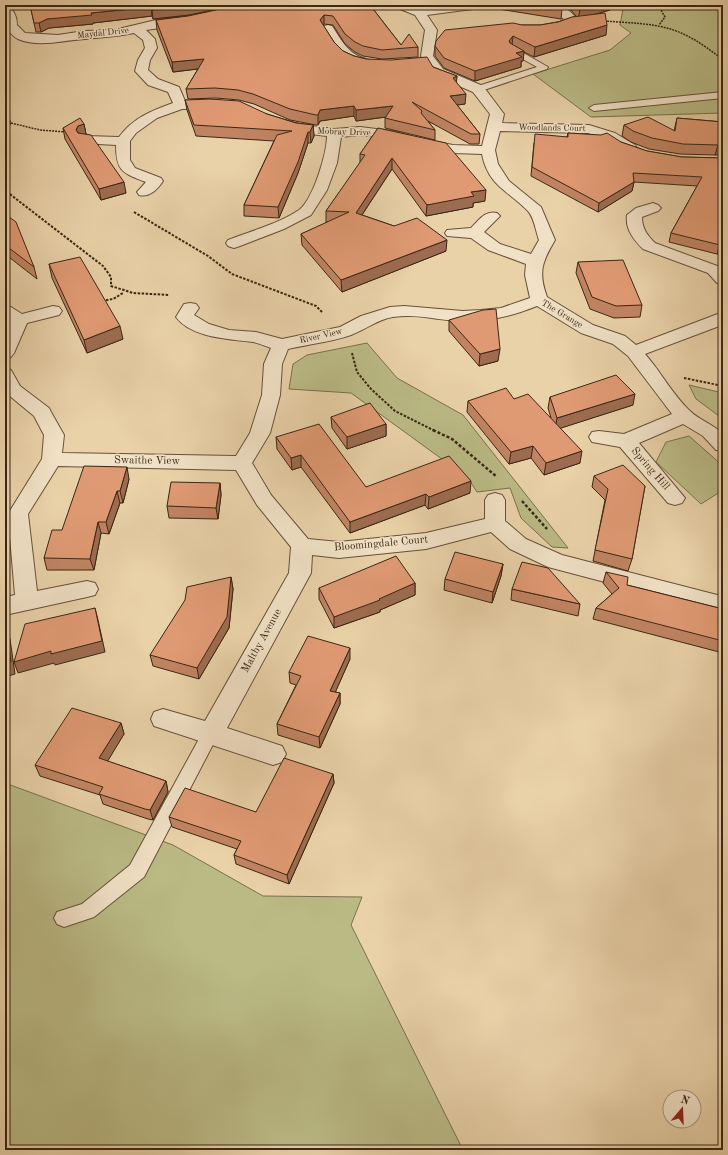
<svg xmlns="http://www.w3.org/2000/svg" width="728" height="1155" font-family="'Old Standard TT',serif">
<rect width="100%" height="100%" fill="#e9d1a8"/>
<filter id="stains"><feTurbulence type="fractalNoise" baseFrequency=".005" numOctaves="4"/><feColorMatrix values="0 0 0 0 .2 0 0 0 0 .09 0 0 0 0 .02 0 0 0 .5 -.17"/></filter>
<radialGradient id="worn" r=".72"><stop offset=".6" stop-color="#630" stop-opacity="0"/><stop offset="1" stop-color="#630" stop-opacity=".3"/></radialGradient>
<path fill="#baba85" stroke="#7a704c" d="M630,5h93v108l-132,4 -58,-43 77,-24 21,-17 -11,-8 3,-16z
M367,343l30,35 66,37 105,133 -16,-1 -31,-29 -11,-30 -33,4 -9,-14 -117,-85 -62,-4 4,-25 14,-9z
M689,385l34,8v26l-27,-20z
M689,436l34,30v24l-22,14 -45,-42 10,-20z
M5,783l168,62 90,51 99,1 -11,28 112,225h-458z"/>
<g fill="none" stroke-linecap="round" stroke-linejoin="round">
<defs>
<path id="service" d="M513,47l35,20 -1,2 -66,22h-6l-1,-2 1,-2 62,-20 -27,-15 -1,-2z
M723,92v6l-129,13 -5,-3 5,-3z
M211,726l6,2 2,5 -75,144 -50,40 -30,10 -7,-3 -3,-6 3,-6 25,-8 48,-39 75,-137z"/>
<path id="minor" d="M229,5h16l-2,2 -27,11 -27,6 -43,6 9,9 2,9 -7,12 -2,10 10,9 21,8 6,14 31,-1 5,1 2,3 -2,3 -5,1 -34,1 -25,9 -21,15 -6,8v19l5,8 26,10 2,3c-5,8 -14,17 -24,14l-2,-3 9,-10c-23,-9 -30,-10 -30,-37l-35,-2 -2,-3 2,-3 5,-1 33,1c14,-19 32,-26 54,-34l-5,-11 -20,-7 -13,-14 3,-11 7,-12 -2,-8 -9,-7c-18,4 -31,4 -49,6 -21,1 -46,9 -67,0 -5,-2 -10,-9 -13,-13v-20c9,2 12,11 12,19l8,8 33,2 26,-4 30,-1 42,-10 33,-4 24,-5z
M393,5h16l11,4 33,-4h33l-2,2 -4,1 -53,7 10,15 -4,26 10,13 40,17 21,28 -2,9 87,2 26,8 20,12 2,3 -2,3 -5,1 -5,-1 -20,-12 -17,-6 -88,-2 -5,19 3,14 11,17 32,26 14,33c-13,22 -17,32 -8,57l46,28 32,11 11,9 87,-33 -1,13 -77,29c16,18 27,40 45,57 9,9 23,13 33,23v17l-7,-1 -13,-14 -20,-12 -44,19 46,55 -3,5 -7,2 -7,-2 -48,-56 -28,-5 -3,-5 3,-5 7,-1 25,3 48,-20 -44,-58 -15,-12 -32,-11 -44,-27c-25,10 -46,15 -74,15 -23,0 -47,-8 -70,-4 -15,2 -28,13 -42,18 -20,7 -42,9 -63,14l-6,15 -2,31 -10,38 -18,30 19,32 37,44 31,3 87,-9 59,-14v-19l3,-5 7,-2 7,2 3,5v21l21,18 36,16 159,41 2,1v19l-16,-7 -159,-42 -38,-18 -19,-17 -65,17 -87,9 -27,-3 -1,18 -84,155 55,18 4,8 -4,8 -9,3 -119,-39 -3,-7 3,-7 9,-3 42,12 84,-148 2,-26 -34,-42 -21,-35 -178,-4 -30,48 9,77 50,-10 8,2 3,6 -3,6 -8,2 -82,18v-18l10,-2 -7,-81 34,-55 2,-24 -10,-19 -29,-24v-24l6,2 9,16 29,22 2,4 13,23 -2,18 174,3 14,-23 12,-38 2,-31 7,-16c-6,-2 -12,-5 -18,-6 -23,-3 -62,-4 -77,-25l8,-13 6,-1 6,1 3,4 -5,7 15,9 20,6 27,2 26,7 58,-12 21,-11 29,-9 14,-1 59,5 18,-1 20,-2 29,-10 -5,-23 1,-11 -38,-14 -17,-12 -24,-2 -2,-3 2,-3 24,-2c8,-8 14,-18 26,-15l3,3 -16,16 16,12 31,10 8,-14c-3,-8 -5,-23 -11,-29 -19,-20 -40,-25 -46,-57l-29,-1 -35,-6 -27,-8 -31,-4 -19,2 -4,26 -10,27 -16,25 -27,14 -44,17 -6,2 -6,-2 -2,-3 2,-3c23,-9 50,-16 71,-30 14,-10 28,-57 28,-74l-25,-3 -23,-6 -2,-3 2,-3 5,-1 19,5 31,4 26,-2 33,4 27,8 33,6 29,1 8,-32 -17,-22 -40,-17 -12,-19 4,-26 -10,-15 -20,-8z
M541,5c15,0 27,1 36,14 -7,10 -25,15 -36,13l-2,-3 2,-3 19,-4 4,-3c-7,-6 -18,-7 -23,-14z
M328,25l4,1c10,15 16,28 34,33l2,3 -2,3c-21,5 -35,-20 -44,-36l2,-3z
M653,203l5,2 3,3 -3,3 -16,6c0,11 5,18 13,26l65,24 3,3v14l-6,-1 -9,-10 -65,-24c-9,-9 -18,-20 -16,-34l9,-7z
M5,306l6,1 11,7 31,-8 6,1 3,4 -3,4 -32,8 -13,30 -3,4 -6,1v-23l5,-13 -5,-3z"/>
</defs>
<use href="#service" stroke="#665139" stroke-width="2"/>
<use href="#minor" stroke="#665139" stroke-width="2"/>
<path stroke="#3b2614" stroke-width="1.5" stroke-dasharray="2 1" stroke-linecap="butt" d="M658,5l7,12 -6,8
M604,21c56,4 73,2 119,39
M5,113l6,10 -6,7
M11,123l29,7 26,2
M5,185l2,3"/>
<path stroke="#3b2614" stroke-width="2" stroke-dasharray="2.5 1.5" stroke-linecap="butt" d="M6,187l5,8 92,71 8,11v9l22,7 36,2
M5,196l6,-1
M134,212l74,44 24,18 84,32 7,7
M102,301l11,-2 10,-6
M352,353l5,19 14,17 24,22 40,20
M684,378l39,8"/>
<path stroke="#3b2614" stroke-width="2.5" stroke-dasharray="3 2" stroke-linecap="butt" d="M433,430l19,9 45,38
M522,501l25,28"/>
<use href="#service" fill="#f1e1c6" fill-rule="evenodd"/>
<use href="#minor" fill="#f1e1c6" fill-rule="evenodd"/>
</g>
<path fill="#c18463" stroke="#3b2614" d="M30,5h195l-12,5 -24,5 -36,4 -1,-3 -59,7v1l-44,4 -8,4h-5z
M370,5l31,40 17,2v10l-36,2 -19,-3 -8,-4 -10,-8 -12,-19 -9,-1 -1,1 11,17 9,9 11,5 12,3 67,8 24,9 -1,6 9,22 -8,1 23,29 -1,10h-9l-42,-23 7,9v10l-50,-12v-10l1,-1 -30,4 -2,-5 -34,5 -2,4h-2l-26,-5 -36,-16 -15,-4 -23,-2 -28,1 -2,-10 12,-20 -25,3 -16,-42 -1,-10 32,-4 28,-6z
M486,5h125l-1,5 -15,4 11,21 -72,22 -10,-5 -1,9h-2v6l-46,14 -31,-13 -9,-12v-10l87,-21h18l18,-3 18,-6 -5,-6 -9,-4 -7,-1 7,4 -1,10 -75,-12z
M185,100l82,14 29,9 17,2 1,11 -3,7h-3l-10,30 -19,45 -35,-2v-11l30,-64 -78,-5 -9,-26z
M677,118l46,4v32l-8,1 -35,-1 -31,-5 -18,-7 -9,-6 2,-11 50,6z
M84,124l2,10 40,59 -25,7 -36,-61 -2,-11z
M378,128l107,73 -12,2v4l-47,9 -34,-47 -30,46 32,11 52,25 -104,41 -40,-47 -1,-11 27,-12h-2v-11l34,-48v-9z
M568,133l53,9 26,9 35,6 41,1v94l-6,2 -48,-12 2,-9 26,-47 -63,-4 -2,9 -34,21 -67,-36 3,-33 33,-6z
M5,214l29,53 3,12 -32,-25z
M578,262l64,43 -2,12 -26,1 -24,-9 -14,-36z
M49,264l74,75 -36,14 -35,-75z
M449,320l49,41 -19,5 -30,-35z
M550,397l83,8 -73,23 20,35 -36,12 -13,-17 -22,6 -42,-52 1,-11 46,-2 37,19 -3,-10z
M331,417l55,7v12l-39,13 -15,-21z
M276,437l90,50 104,6 -42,16 -3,-4 -75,28 -49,-66 -9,3 -15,-21z
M594,476l51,10 -13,73 -4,12 -35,-10 12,-61 -13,-13z
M129,479l-6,24h-3l-11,31 -8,-1 -7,37h-47l-3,-12 18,-28z
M220,483l1,12 -3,24 -49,-1 -2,-12z
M503,564l-2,12 -9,27 -48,-13 1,-11z
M606,572l21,13 96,24v44l-130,-34 3,-11 16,-14 -9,-11z
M231,577l2,12 -4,39 -30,51 -46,-13 -3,-11z
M415,583v12l-35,15v2l-46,16 -15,-29v-11z
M512,589l68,15 -2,12 -67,-16z
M350,659l-15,33 5,1v11l-20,44 -42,-13 -1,-11 19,-39 -6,-2 -1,-11z
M121,723l3,11 -17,27 59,20 2,11 -15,28 -5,-1 -45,-15 -3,-9 -60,-19 -5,-11z
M333,774l1,9 -45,101 -53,-20 -2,-9 3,-6 -65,-22 -3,-10 87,-5z"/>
<path fill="#9d6c50" stroke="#3b2614" d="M188,5h37l-12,5 -24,5 -36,4 -1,-9z
M595,5h16l-1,5 -32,9 2,-9z
M151,7l1,9 -59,7v1l-44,4 -8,4 -2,-9 8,-4 44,-6z
M324,15v9l-3,6 -1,-10z
M607,25l-1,10 -72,22 1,-10z
M513,36l-1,10 -3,-5z
M524,51l-1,10h-2v6l-46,14v-10l41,-18z
M204,59l1,9 -32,4 -1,-10z
M457,76l-1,10 -3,-8z
M466,94l-1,10 -16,2 1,-10z
M354,106v10l-34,5 -2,4v-10l2,-5z
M393,106v10l-37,5v-11z
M84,124l2,10 -6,2 -4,-6 2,-4z
M313,125l1,11 -3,7 -1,-11z
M308,132v11l-10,30 -19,45 -1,-11z
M723,144v10l-8,1 3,-10z
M392,158v11l-36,55v-11z
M124,182l2,11 -25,7 -2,-11z
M634,182l-2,9 -34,21 1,-9z
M486,190l-1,11 -12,2v4l-47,9 1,-11 44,-13z
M447,240l-1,11 -104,41 -1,-12z
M723,244v8l-6,2 3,-9z
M120,326l3,13 -36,14 -3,-13z
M500,349l-2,12 -19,5 1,-12z
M635,394l-2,11 -78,25 2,-12z
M386,424v12l-39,13v-12z
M533,446l-2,12 -22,6 2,-12z
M582,451l-2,12 -36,12 2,-12z
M301,455v12l-9,3 -1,-12z
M127,467l2,12 -6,24 -3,-12z
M471,481l-1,12 -42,16 1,-12z
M220,483l1,12 -3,24 -2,-11z
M117,491l3,12 -11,31 -3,-12z
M426,494l-1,11 -75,28v-11z
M98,522l3,11 -7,37 -4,-11z
M503,564l-2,12 -9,27 1,-11z
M231,577l2,12 -4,39 -30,51 -2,-11z
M415,583v12l-35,15v2l-46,16v-11z
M95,608l3,12 7,32 -50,13 -1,-2 -36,10 -4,-11z
M6,628l4,11 5,35 -10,3z
M350,648v11l-19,43 -1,-11z
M340,693v11l-20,44 -1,-11z
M121,723l3,11 -21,35 -4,-11z
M333,774l1,9 -45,101 -2,-9z
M166,781l2,11 -15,28 -3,-10z"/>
<path fill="#e09a73" stroke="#3b2614" d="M30,5h158l-36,5 -1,-3 -60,6 1,2 -45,4 -8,4h-5z
M228,5h142l31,40 8,-11 9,13 -36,3 -19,-4 -8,-4 -10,-8 -12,-18 -9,-1 -4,5 14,22 9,9 11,5 12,3 25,1 36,-3 6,10 24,9 -4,2 13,16 -16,2 30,38h-9l-59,-32 10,9 -1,2 14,17 -50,-12 8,-12 -37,4 -2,-4 -34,4 -2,5h-2l-26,-6 -37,-15 -15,-4 -23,-2 -29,1 18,-30 -32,3 -16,-42 32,-4 28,-6z
M535,5h20l7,4z
M576,5h19l-15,5z
M605,13l2,12 -72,22 -22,-11 -4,5 1,2 14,8 -8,2 6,4 -47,14 -31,-13 -9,-12 1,-5 9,-11 68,-7 9,2h18l18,-3 14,-5z
M210,99l29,2 28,13 29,9 17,2 -3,7h-2l-10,30 -20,45 -34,-2 33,-70 15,-4 -98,-6 -9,-25z
M648,117l27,14 2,-13 46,4v22l-5,1 -35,-1 -31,-6 -19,-7 -9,-6z
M80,118l4,6 -6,2 -2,4 2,3 13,2 33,47 -25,7 -36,-61z
M378,128l68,15 40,47 -15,2 3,4 -47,9 -35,-47 -36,55 38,13 23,-8 30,22 -106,40 -40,-46 48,-22 -23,-1 39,-56 -5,-1z
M568,133l33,2 6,-2 14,9 26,9 35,6 41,1v86l-3,1 -49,-12 31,-56 -69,-4 1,9 -35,21 -67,-36 3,-33 33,3z
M5,214l11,8 18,45 -29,-22z
M80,257l40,69 -36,14 -35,-76z
M623,260l19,45 -26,1 -24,-9 -14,-35z
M496,309l4,40 -20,5 -31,-34 34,-10z
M616,375l19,19 -78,24 -7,-21z
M506,388l8,11 14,-5 54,57 -36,12 -13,-17 -22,6 -43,-51z
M370,403l16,21 -39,13 -16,-20z
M319,424l47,63 83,-31 22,25 -42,16 -3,-3 -76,28 -49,-67 -10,3 -15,-21z
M623,465l22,21 -13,73 -37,-9 13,-61 -14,-13z
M84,466l43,1 -7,24h-3l-11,31h-8l-8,37 -46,-1 8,-28h10z
M171,482l49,1 -4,25 -49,-2z
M455,552l48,12 -10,28 -48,-13z
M396,556l19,27 -36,16 1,1 -46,17 -15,-29z
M522,562l26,6 32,36 -68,-15z
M606,572l22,5 -1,8 96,24v32l-127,-33 23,-20z
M231,577l-4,40 -30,51 -47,-13 35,-55 2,-13z
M95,608l7,33 -51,13v-3l-37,11 11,-38z
M5,628h1l5,34 -6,2z
M308,636l42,12 -20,43 10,2 -21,44 -42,-13 24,-48 -12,-4z
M72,708l49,15 -22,35 67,23 -16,29 -5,-1 -46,-15 4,-7 -68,-22z
M284,758l49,16 -46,101 -53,-20 7,-14 -72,-24 16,-29 71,24z"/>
<g text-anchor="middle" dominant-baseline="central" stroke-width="3" stroke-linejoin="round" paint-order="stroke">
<g font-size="9" fill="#3b2614" stroke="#f1e1c6">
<text transform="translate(103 33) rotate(-6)">Maydal Drive</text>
<text transform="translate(552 128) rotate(1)">Woodlands Court</text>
<text transform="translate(344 132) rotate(2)">Mobray Drive</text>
<text transform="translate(562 314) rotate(31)">The Grange</text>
<text transform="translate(321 336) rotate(-13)">River View</text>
</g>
<g font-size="11" fill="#3b2614" stroke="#f1e1c6">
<text transform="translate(147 461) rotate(1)">Swaithe View</text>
<text transform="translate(650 469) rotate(49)">Spring Hill</text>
<text transform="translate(381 544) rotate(-5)">Bloomingdale Court</text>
<text transform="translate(262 641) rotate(-61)">Maltby Avenue</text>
</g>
</g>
<rect width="728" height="1155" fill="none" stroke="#e9d1a8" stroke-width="20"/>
<rect x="6" y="6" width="716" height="1143" fill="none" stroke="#3b2614" stroke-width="2"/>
<rect x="10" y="10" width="708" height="1135" fill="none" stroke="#3b2614"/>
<g transform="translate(682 1109) rotate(19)"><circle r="19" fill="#f1e1c6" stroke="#a8967f"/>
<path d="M0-3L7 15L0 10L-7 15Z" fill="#8f2418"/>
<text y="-6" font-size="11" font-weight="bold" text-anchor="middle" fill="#3b2614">N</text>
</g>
<rect width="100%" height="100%" filter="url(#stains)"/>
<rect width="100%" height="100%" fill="url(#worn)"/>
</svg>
